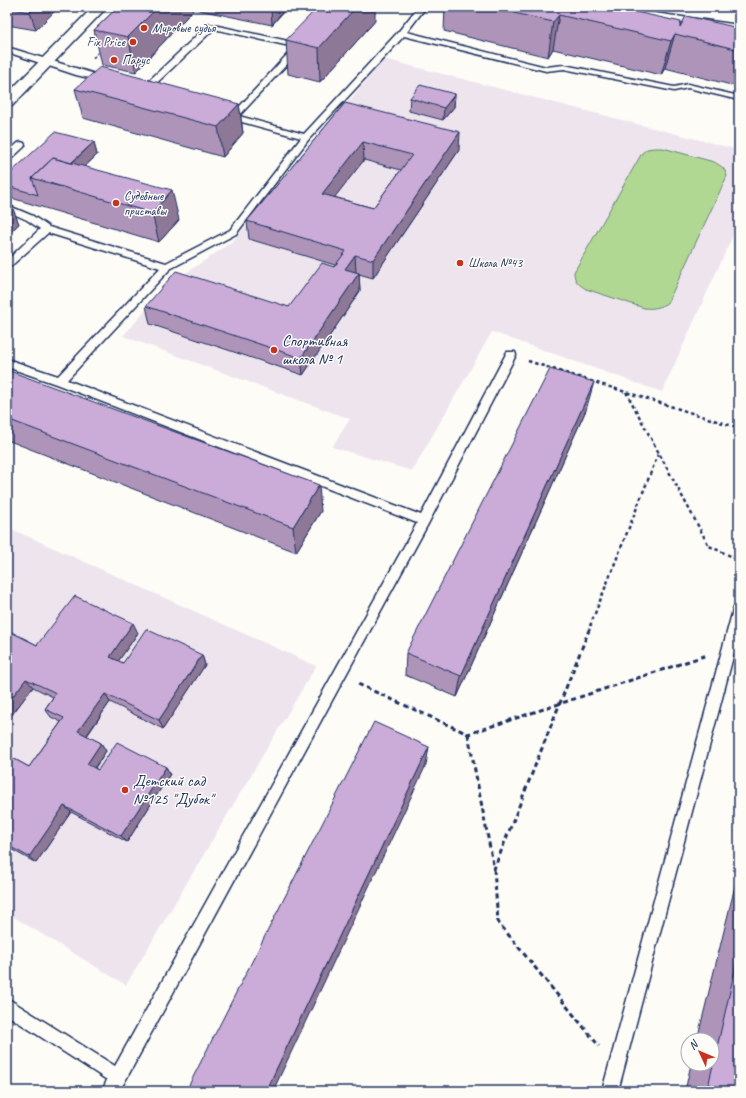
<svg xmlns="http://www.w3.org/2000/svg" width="746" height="1098" font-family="Caveat,sans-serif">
<rect width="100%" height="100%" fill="#fdfcf7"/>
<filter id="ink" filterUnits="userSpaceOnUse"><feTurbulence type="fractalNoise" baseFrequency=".025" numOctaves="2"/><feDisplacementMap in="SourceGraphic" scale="8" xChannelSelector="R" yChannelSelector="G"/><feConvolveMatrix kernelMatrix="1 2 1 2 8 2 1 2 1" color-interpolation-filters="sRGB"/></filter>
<g filter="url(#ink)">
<path fill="#eee4ee" d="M384,59l355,91v72l-77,170 -170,-60 -80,139 -80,-24 18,-28 -227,-83 45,-51 64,-43z
M7,527l309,139 -190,319 -119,-72z"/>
<path fill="#b1d893" stroke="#668478" d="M654,148h9l51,14c7,4 11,6 13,14l-59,126c-8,6 -14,7 -24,6l-58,-19c-8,-5 -12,-8 -12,-17l68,-119 5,-4z"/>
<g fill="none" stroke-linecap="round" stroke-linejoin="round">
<defs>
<path id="lane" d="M418,7h8l-19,25 139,35 18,-2 110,22 14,-3 51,12v4l-51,-12 -14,3 -110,-22 -18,2 -142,-35 -95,103 -73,95 -66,35 -103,111 354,135 86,-163h8l1,3 -88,169 -304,559 -5,8h-17l5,-11 -100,-65v-17l108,68 302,-543 -361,-139 -49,-17v-8l51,17 102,-108 -112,-35 -38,34 -3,1v-8l33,-31 -13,-9 -20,-9v-6l26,11 16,11 117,36 64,-33 71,-92 -70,-19 -1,-2 64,-70 -80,-18 -68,64h-6v-4l69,-65 93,20v4l-63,68 65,18 95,-103z
M7,47l101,31 1,2 -4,2 -29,-7 -69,-23z
M21,142l3,1 1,2 -1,2 -14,13 -3,1v-8l11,-10z
M739,605v29l-121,457h-16l131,-481 2,-4z"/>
<path id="street" d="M93,7h14l-95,99 -5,1v-13z"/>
<path id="secondary" d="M577,7h35l127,18v8l-155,-22 -5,-1z"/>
</defs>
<use href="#lane" stroke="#1b2f5e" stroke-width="3"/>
<use href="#street" stroke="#1b2f5e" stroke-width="3"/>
<use href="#secondary" stroke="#1b2f5e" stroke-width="3"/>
<path stroke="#1b2f5e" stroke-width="1.5" stroke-dasharray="3 2" stroke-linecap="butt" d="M93,58l7,-8"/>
<path stroke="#1b2f5e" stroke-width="2.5" stroke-dasharray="3.5 3" stroke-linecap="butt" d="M528,361l211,67
M626,392l83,154 30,14
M590,626l69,-174"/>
<path stroke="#1b2f5e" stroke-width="3" stroke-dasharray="5 3.5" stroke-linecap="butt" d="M358,684l110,50 239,-79
M468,734l26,135 97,-244
M494,869l4,53 101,124"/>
<use href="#lane" fill="#fdfcf7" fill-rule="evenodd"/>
<use href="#street" fill="#fdfcf7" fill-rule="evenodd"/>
<use href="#secondary" fill="#fdfcf7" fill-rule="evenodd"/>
</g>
<path fill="#af94ba" stroke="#1b2f5e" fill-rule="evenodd" d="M7,7h52l-23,23 -29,-5z
M118,7h168l1,1 -15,17 -78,-16 -58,63 -34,-7 -8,-35z
M445,7h169l66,19 59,2v59l-74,-19 -4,7 -108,-26 -5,8 -104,-26z
M375,21l-55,61 -32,-8 -2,-34z
M75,89l164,15 4,29 -20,24 -140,-39z
M455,94l-1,13 -11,13 -34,-9 1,-13z
M345,103l114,47 -86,128 -14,-4 1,17 -57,84 -153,-51 -4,-18 143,1 45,-40 1,-2 -86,-26 -2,-18zM364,160l37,10 -28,38 -39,-11z
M94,142l3,13 -13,12 95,53 -20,22 -151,-45 11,27 -12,11v-59z
M7,370l314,141 -25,41 -289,-112z
M586,410l-129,287 -52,-22 1,-22z
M7,630l30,15 101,-12 -20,28 5,2 79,-8 3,10 -42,64 -53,-27 -23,34 14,7 5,8 -11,17 3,2 68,-3 4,7 -43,68 -56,-30 -35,51 -29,-16v-92l22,12 32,-45 -10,-5 -6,-8 8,-12 -20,-10 -22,29 -4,-2z
M739,870v221h-54l6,-27h21v-24h-15z"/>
<path fill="#8e7897" stroke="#1b2f5e" d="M36,7h23l-23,23 -6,-18z
M158,7h35l1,2 -58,63 -8,-35z
M271,7h15l-14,18z
M356,7h19v14l-55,61 -1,-34z
M559,15l-6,34 -5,8 5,-35z
M675,34l-10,34 -4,7 10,-34z
M455,94l-1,13 -11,13 1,-12z
M239,104l4,29 -20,24 -5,-30z
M460,132l-1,18 -86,128v-18z
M94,142l3,13 -34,32 -13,-3z
M363,142l1,18 -41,52 -1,-18z
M172,190l7,30 -20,22 -7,-29z
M7,194l12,30 -12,11z
M355,255l1,18 -11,-4z
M359,273l1,18 -57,84 -2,-17z
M594,382l-8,28 -129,287 4,-21z
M319,485l2,26 -25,41 -3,-25z
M133,623l5,10 -23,33 -5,-9z
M202,655l3,10 -42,64 -4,-9z
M26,679l7,8 -22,29 -4,-5v-7z
M105,694l5,8 -26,37 -6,-8z
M101,743l5,8 -14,20 -5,-7z
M429,747l-3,18 -153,326h-7z
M166,767l4,7 -43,68 -6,-6z
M64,806l7,6 -35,51 -7,-6z"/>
<path fill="#cbacd8" stroke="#1b2f5e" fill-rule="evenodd" d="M7,7h29l-6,5 -23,-4z
M118,7h40l-30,30 -34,-7z
M318,7h38l-37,41 -33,-8z
M488,7h126l67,15 -1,5 6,-11 53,12v22l-64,-16 -4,7 -112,-26 -6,7z
M100,67l139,37 -21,23 -143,-38z
M420,85l35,9 -11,14 -34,-10z
M345,103l115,29 -87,128 -18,-5 -10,14 14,4 -58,85 -155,-52 30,-35 113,36 33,-44 12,4 12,-16 -99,-30zM363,142l49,13 -39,53 -51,-14z
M55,132l39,10 -23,21 -18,-5 -21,20 6,17 -31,-9v-10z
M53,158l119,32 -20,23 -120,-35z
M550,369l44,13 -133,294 -55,-23z
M7,370l312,115 -26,42 -286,-108z
M75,596l58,27 -23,34 13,6 23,-34 56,26 -43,65 -54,-26 -27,37 23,12 -14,21 11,6 19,-28 49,25 -45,69 -57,-30 -35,51 -22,-12v-90l22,12 35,-49 -19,-9 11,-16 -30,-14 -19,25v-74l30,15z
M374,722l55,25 -163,344h-80z
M739,952v139h-32z"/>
</g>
<g fill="#c8321e" stroke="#fdfcf7" stroke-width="1.5">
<circle cx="144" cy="28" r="4"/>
<circle cx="133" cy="42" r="4"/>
<circle cx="114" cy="60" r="4"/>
<circle cx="116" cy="203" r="4"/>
<circle cx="460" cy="263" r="4"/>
<circle cx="274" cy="350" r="4"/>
<circle cx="125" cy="790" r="4"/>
</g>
<g text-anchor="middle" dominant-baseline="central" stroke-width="3" stroke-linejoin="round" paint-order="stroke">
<g font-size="13" fill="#1b2f5e" stroke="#fdfcf7" text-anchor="start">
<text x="152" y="28">Мировые судья</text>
<text x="125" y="42" text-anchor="end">Fix Price</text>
<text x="122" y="60">Парус</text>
<text x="124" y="196">Судебные<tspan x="124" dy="15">приставы</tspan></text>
<text x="468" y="263">Школа №43</text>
</g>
<g font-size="16" fill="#1b2f5e" stroke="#fdfcf7" text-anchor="start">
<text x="282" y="341">Спортивная<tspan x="282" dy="18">школа № 1</tspan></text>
<text x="133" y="781">Детский сад<tspan x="133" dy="18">№125 "Дубок"</tspan></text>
</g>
</g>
<rect width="746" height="1098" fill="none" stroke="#fdfcf7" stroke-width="24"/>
<rect x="12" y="12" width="722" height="1074" fill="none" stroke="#1b2f5e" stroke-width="1.5" filter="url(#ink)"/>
<g transform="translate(700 1052) rotate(314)"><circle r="19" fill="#fdfcf7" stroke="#a3aaba"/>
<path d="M0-3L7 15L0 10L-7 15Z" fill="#c8321e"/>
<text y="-6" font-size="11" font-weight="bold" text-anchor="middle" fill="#1b2f5e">N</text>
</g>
</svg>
